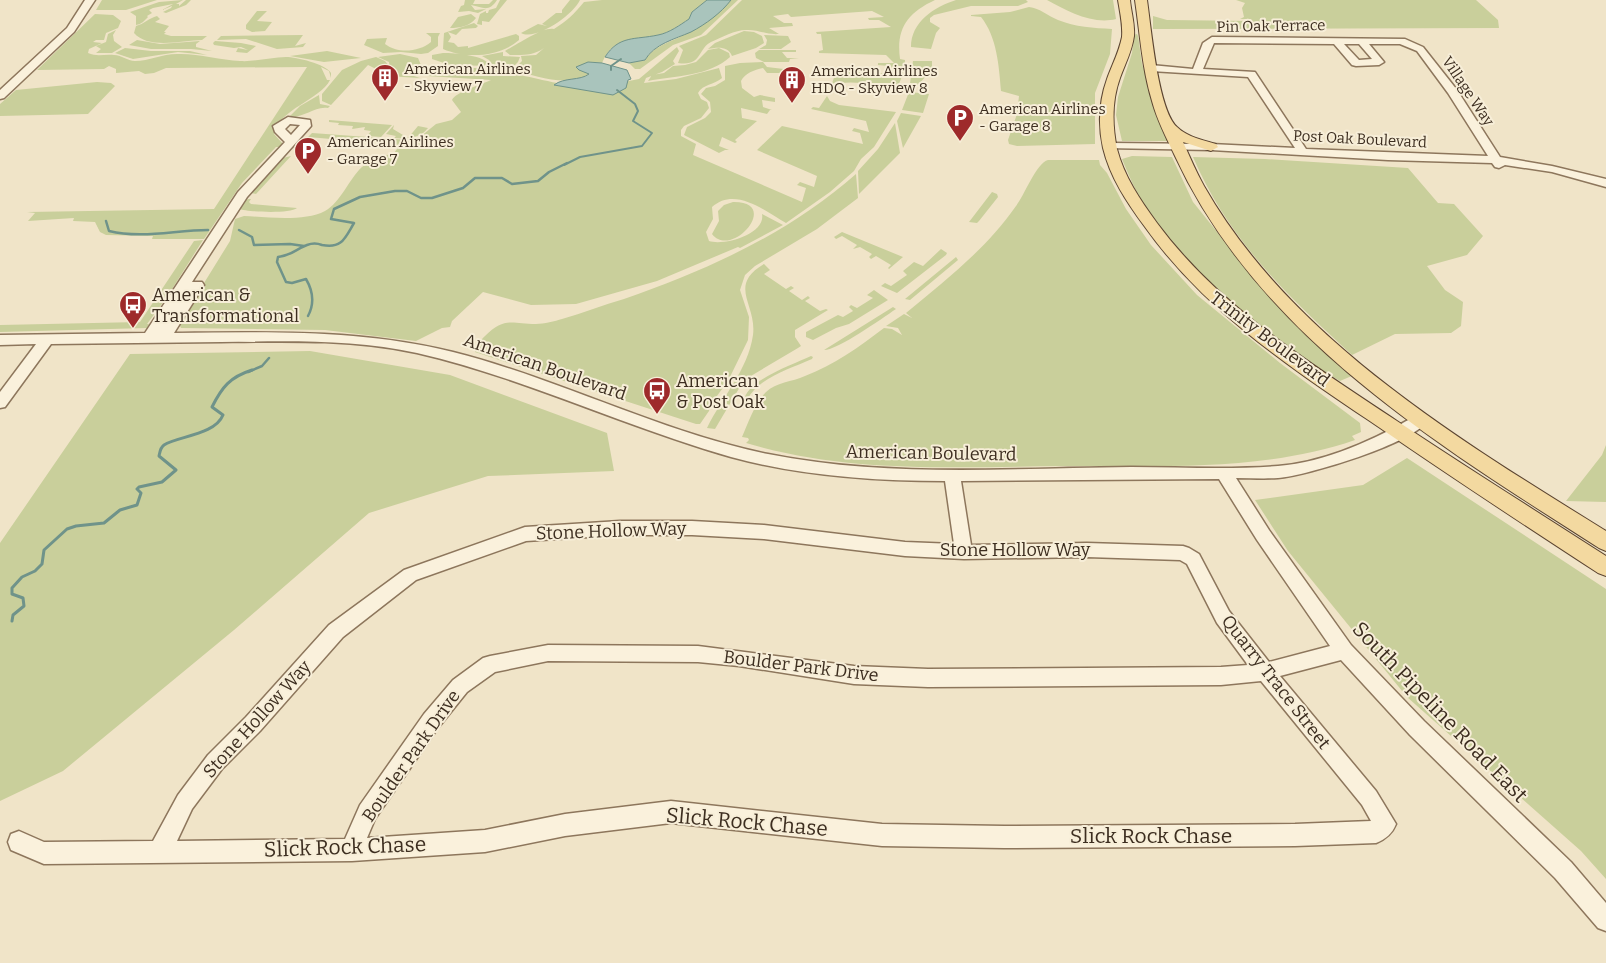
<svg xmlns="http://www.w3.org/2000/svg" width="1606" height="963" font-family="Bitter,serif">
<rect width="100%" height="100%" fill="#f0e4c8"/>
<path fill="#c9cf9b" d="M102,0h55l-31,10h-30z
M183,0l-7,4h3v2l7,-6h5l-5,5 -20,8 -3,-1 8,-4 1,-2 -10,4 11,-6 -20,4 -4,2 3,3 -5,3 1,1c-4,4 -6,7 -12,8v-9l-6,-4 29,-10z
M465,0h10l-2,4h16l4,-4h4c-8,12 -13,8 -26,5l4,5 11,-1 -8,4 -9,-2 -11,1 3,-6 3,-1z
M507,0l-18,22 -7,-1v4l-5,-1 3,-10 6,-3v2h2l1,-3 7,-2 4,-8z
M570,0h10c-7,15 -44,41 -59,33l17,-9 9,2 -5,-2 14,-11h6v-3z
M602,0h105l-15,12 -2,7c-10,5 -21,14 -32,16 -25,6 -44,0 -56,28l-14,-1 1,12c-21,14 -53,2 -76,-4l9,-9 -1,-5 15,-1 8,-7c-11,8 -22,7 -34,7l-5,-4c11,-6 39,-25 49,-22 14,-9 20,-15 30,-27z
M731,0h7l-37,35 -28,10 -33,24h-5l-6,-6 16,-3c8,-13 22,-17 35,-23 17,-10 39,-22 51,-37z
M742,0h193c-28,13 -39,29 -35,59l5,1c0,12 -4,18 -8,29 -21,-3 -47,-11 -66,-3l4,-11 -7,-1 1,-3 68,3 -9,-8 -10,-1v-2h16l-8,-8 -67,-2v-2l4,-1 -2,-16h-4l-1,-2 75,-5 -12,-7h-10l-1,-2 16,-1 -12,-6 -81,6 -3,-3 -15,2 11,7h11h-3l1,3 -24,2 10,6c-12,1 -20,-4 -31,-4 -11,-1 -26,7 -37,12 -13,6 -9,25 -33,21l5,-13 -4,-4 27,-11z
M956,0h70l2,2 -10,4h-47l-37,9 -4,3v4l10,6 -4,5 -5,16 -20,-2c0,-25 23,-40 45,-47z
M1047,0h66l3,19c-23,6 -49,-8 -69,-19z
M1236,0h240l22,20 1,8 -346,1v-13l14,4 85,1 -1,-2h-11l4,-2 -2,-9 3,-5z
M1029,7c11,1 19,9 29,13 17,7 36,8 54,9l-2,25 -15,39v51l-78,2 -8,-2 -1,-4 9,-26 2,-18 -18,-5c-2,-25 -4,-54 -20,-74l-10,-1v-1l39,-3z
M257,11h10l-10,10 15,1 -7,9 -13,1 -6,-3v-4z
M95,14l18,1 8,6 -3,7 -12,5 -2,7h-8l-3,2 9,1 -13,6 -1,4c9,4 16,1 26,2 8,0 13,6 21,6 14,0 27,-7 42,-7 20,-1 43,6 63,7 16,1 31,-4 46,-4 10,0 40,7 45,16v5l-2,-7 -8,-4 6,13h3c-10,20 -51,29 -56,54l9,10v3h-7l-34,36 -38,56h-52l1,-3 -47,-1 -6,-3 -5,-10 -22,-1 1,-3 -46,3 7,-8 -8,-1 187,-3 93,-142 -141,1 -12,5 -9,1 -6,-3 -23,2v-4l-7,-3 -5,3 -67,1z
M471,14l5,4c-6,8 -16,10 -26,10l8,-11z
M157,16l3,3 -5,3 14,4 -5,6h2l-2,2 7,2h36l-5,4c-19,0 -53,10 -68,-7l2,-7c8,-2 13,-8 21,-10z
M474,23l4,3 -2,2 -14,1 -6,6 -8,-3 3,5 -3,5 6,1 4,4 10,-1v2l48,-14 3,2v4c-19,17 -53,19 -76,9l1,-16z
M116,30l-3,5 1,6 8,6 -10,6h-16l5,-4 -5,-3 10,-4 2,-8z
M744,31l10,1 8,4 2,7 -8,5 -24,8c-4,-10 -14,-9 -24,-7l7,-6z
M426,33h14l-2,4v9l-10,7 -7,1 -20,-2 -18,1 -19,-8 3,-6 20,-1 -2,6c13,10 34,8 46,-2v-5z
M1137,34l1,2 4,28 27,77h-47l-6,-26 2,-18 14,-44 2,-18z
M303,35l-8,11 11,-3 -3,4 -26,2 -31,-10 -29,1 4,-4z
M764,35l24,1 3,6 -10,7h-22l7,-4 1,-5z
M137,40l23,4 40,-3 -4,3v3l16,4 -21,-2h-40l-22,-4z
M215,41l26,2 15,3 -9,7 -11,-1 2,-4 10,2 -7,-3 -7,1 -20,-3 -1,-2z
M677,47l2,4 -6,10 2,3 -13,8 -16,6 -2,5 32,-4 43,-11 3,10c-8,7 -19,6 -24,15l3,6 6,3 2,6 -8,10 -17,8 -3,4v6l15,8 -3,11 109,47 4,-14 -9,-3 3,-3 14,5 3,-11 -60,-26 25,-24 81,18 -3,-11 -8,-2 2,-3 15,4 -3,-11 -55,-12 2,-2 6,1 8,-12 3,5 9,4 57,7 -22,35 -13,12 -7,12 -24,21 -44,31c-21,-12 -51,-37 -74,-16l1,12 -7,13 3,9c15,5 57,-7 53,-27l21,11 -43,23 -2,-1 -81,34 -81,23 -45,1 -48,-13 -31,29 -2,6 -8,1 -26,13 -91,-11 -144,-2 -2,-4 6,-1 -4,-1 2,-5 47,-76 5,-22 9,-3c23,1 60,6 81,-5 16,-9 24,-32 37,-44 6,-5 24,-12 32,-14l6,-8 -92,-8 4,-4 97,7 11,-3 16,-13 16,-4 9,-8 -9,-12c4,-8 28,-15 39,-20l-64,-4c21,-21 103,2 130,7l-2,2 33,4 51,-10z
M125,48l26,3h39l17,4 -29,-3 -45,7 -18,-6z
M719,48l10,5 1,4c-20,19 -56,19 -82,24l4,-6 12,-2 9,-7 12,-1 11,-3 12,-12z
M759,50h37v2h-14l5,6h12l-9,1 -1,3h-25l-8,-4 -1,-5z
M327,51l34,7 -37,4 -34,-6z
M503,52v4l17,1 -2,5 -7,7 -18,-4 -4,-5 -7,-4z
M443,53c12,0 43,2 47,13l-40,-1 -18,-6v-4z
M400,54l18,4 3,7 4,6 -3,4 -8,1 6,2 -34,-2 4,-6 -1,-8 -11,-5z
M376,57l9,4 4,5 -4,10h-3l2,-3 -16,-8 -37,40 -9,-4v-7l20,-24 19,-9z
M913,61h19v9l-20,21h-3z
M763,62l4,5 25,3 -3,3h-22l-4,-5c-9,2 -18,5 -22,13l1,7 12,9 6,-2 15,3v4l-13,-2 1,7 9,3h-2l-3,4 -26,-6 1,10 15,3 -22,19 2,2 -2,1 -13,-6 -3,9 10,4h-4l-6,3 -35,-18 3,-8 18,-9 6,-6 -1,-10 -9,-8 5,-6 9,-2 10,-6v-14l15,-3z
M97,82l14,1 4,3 -27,28 -88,2v-12l16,-14z
M909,92l20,2 -6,19 -21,-3z
M319,95l1,9 10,2 -2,2c-14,-2 -23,10 -39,9l11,-11z
M901,113l20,3 -18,32 -6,-27z
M329,120l63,5 -11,12 -14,-1 4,-5 -7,-1 1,-3 -13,2 1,-3 -15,-1 1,-2 -10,-1z
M895,123l5,30 -41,41 -1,-23 20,-22z
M394,125l-1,4 15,9 10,-12 10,2c-8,11 -22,11 -34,10l2,-2 -10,-2z
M291,156l-35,38 -5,-1 32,-35z
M1132,156l40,1 21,45 66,82 48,49 47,42 -14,6c-67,-39 -133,-88 -180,-151 -16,-22 -28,-46 -38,-71z
M1193,157l72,2 143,9 30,35 16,1 29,32 -16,19 -40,11 18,24 18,12 -2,24 -10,7 -56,1 -43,21c-65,-59 -124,-116 -159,-198z
M1048,160h51l1,5 7,8 19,36 25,36 46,50 83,68 80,60 1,9 -9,4 3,4c-89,31 -194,26 -290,26 -107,1 -216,8 -319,-23l3,-3 -1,-2 -6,-1c6,-14 13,-34 24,-45 10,-10 26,-10 39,-16 29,-11 54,-29 79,-48l8,1 10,6 -4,-7 -12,-2 18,-12 8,4 -6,-5c40,-33 80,-64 110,-107 8,-10 21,-44 32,-46z
M856,174l2,24 -41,31 -62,37 -10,9 -5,15 9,27 -1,23 -20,41 -17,23 -2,7 -9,13h-4l-221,-72c1,-7 5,-11 10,-16 20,-20 27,-12 51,-12 8,0 19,-3 26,-5 21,-6 41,-14 62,-20 85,-30 164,-65 232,-125z
M992,192l5,2 1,3 -19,24 -2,2 -8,-1z
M249,199h2l-2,3 2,2 46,4c-7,6 -49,4 -58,1l5,-9z
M733,202c49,-1 -1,58 -21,32l7,-13 -1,-10 6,-6z
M842,232l61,25 -14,12 -1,-1 3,-3 -15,-9 -5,3 -2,-2 3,-3 -12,-7 -7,2 4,-4 -15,-9 -6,3 -2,-2z
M203,240l-36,57 -20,27h2l-2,4 -147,4v-7l140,-3 54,-81z
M941,249l6,4 -1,2 -49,38 -16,-7 4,-3 6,3 16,-11 -4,-4 11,-9 9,4z
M956,257l2,3 -48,40 -5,-1z
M764,264l6,6 -6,4 22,15 5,-3 3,2 -5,3 13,9 6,-4 2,2 -5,3 15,10 6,-2 2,1 -33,20v7l6,9 -3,2 -54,32 -29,49 -8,-1c15,-31 41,-58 46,-93 4,-31 -26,-49 11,-71z
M874,290l14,10 -39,24 -13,4 -23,12 -7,-3v-5l32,-17 5,2 10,-6 -4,-4 2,-2 6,3 16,-10 -6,-3z
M893,307l3,2c-15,10 -58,41 -72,41z
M310,351l140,24 157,58 7,38 -126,5 -119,37 -135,117 -171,141 -63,30v-258l130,-189z
M811,356l2,1 -1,2c-22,10 -53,18 -65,41l-3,1c1,-20 50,-37 67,-45z
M1606,445v57l-40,-1 36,-46z
M1407,458l199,131v290l-25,-28 -174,-154 -119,-146 -33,-51 108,-15z"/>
<path fill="#a9c4bc" stroke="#6f938a" d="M707,0h24c-10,13 -25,24 -40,32 -16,7 -37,12 -46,28l-16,3 -24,-6c14,-22 30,-17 53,-22 11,-2 22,-10 31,-16l3,-7z
M588,62l14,1 25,7 4,9 -3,1 -2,8 -13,7 -59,-10c10,-8 26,-4 35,-11l-10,-4 -3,-3z"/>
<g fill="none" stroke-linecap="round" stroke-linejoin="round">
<path stroke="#6f938a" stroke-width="2" d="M611,70v-4l10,-7
M564,165l16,-8 62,-11 10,-13 -19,-12 5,-10 -3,-7 -18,-14"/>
<path stroke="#6f938a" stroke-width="2.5" d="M106,221l3,10c33,8 66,-1 99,-1
M239,230l13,7 2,8 36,-1 14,2
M308,316c7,-13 5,-25 -2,-37l-14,4 -6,-1 -9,-20 1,-5c15,-2 16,-7 29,-12 5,-2 10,-2 15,0 20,4 23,-7 32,-22l-23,-4 3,-10 26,-12 35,-6h12l14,7h11l31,-10 12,-10h27l10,6 26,-3 11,-9 18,-9
M248,372l14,-6 7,-8"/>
<path stroke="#6f938a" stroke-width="3" d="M12,621l1,-6 11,-9 -1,-8 -11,-4v-6l10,-11 13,-6 7,-7 2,-14 23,-21 9,-3 28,-3 16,-13 17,-5 4,-12 -4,-4 2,-2 23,-5 14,-12 -17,-14c1,-4 1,-8 5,-11 14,-9 51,-10 59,-30l-11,-8c10,-20 18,-30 40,-37"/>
<defs>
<path id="minor" d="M85,0h10l-21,32 -70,66 -4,1v-9l67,-62z
M1212,37l193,2 18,8 34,43 43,67 52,9 54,13v8l-54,-15 -47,-7 -6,3 -4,-1 -3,-4 -104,-3 -177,-10 -105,-2 -2,-2 6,-3 101,1 84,4 -47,-71 -97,-6 -5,-3 5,-3 42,4 10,-26zM1214,43l120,1 18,21 4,1 23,-1 5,-3 -15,-18h31l17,7 31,42 40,63 -182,-7 -51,-77 -52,-3zM1344,44h15l13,15 -13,1z
M288,117l22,3 1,6 -64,71 -55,85h10l2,3 -30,48c95,-1 185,-4 279,19 107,27 207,80 315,102 119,24 243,14 363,13 48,0 100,3 147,-1 48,-4 96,-26 137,-50l5,-2 5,2 3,4c-13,23 -122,56 -150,58 -14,1 -28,0 -42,0l33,52 82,115 73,76 147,141 35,41v28l-8,-3 -43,-50 -145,-143 -69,-75 -61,16 96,115 20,33c-4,10 -10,15 -20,19l-81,3 -291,2 -122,-2 -211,-23 -106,13 -80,16 -133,9 -308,3 -33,-14 -3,-8 3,-8 8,-3 25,11 109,-1 25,-46 30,-40 38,-38 83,-92 75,-55 121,-43 95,-6h72l72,4 141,17 49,2 -9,-63c-72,0 -144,-5 -214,-24 -106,-30 -206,-79 -314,-104 -64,-14 -131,-12 -196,-11 -57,1 -114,1 -170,2l-46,63 -5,1v-16l36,-48 -36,1v-10l145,-2 93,-141 47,-50 -10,-10 -2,-6zM290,124l10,1 -9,10 -6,-6zM1219,479l38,61 73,106 -61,16 -40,-51 -30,-57 -10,-6 -6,-2 -96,-3 -116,2 -10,-64zM620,535h72l72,4 141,17 59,3 123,-2 93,3 7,4 30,59 31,42 -27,2 -293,2 -74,-3 -156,-20 -150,-1 -58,11 -7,2 -30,22 -29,34 -64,91 -15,34 -168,2 15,-32 30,-40 38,-38 83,-94 73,-57 110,-39zM548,661l150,1 41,4 115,18 74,3 293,-2 40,-4 101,124 9,16 -76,3 -291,2 -122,-2 -211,-23 -106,13 -80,16 -118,8 8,-19 63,-91 29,-36 28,-20z"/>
<path id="major" d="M1118,0h12c1,12 5,24 4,36 -2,15 -9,28 -14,42 -8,22 -8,47 -3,71 7,27 23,51 40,74 63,85 153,140 240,198 69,46 139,90 209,135v20l-8,-3c-72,-47 -144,-94 -215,-143 -87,-59 -176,-116 -238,-203 -18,-24 -35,-50 -42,-79 -5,-23 -4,-47 4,-69 5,-14 12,-27 15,-42 1,-12 -2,-25 -4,-37z
M1135,0h12c4,27 11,110 30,127 10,10 26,13 39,17l2,3 -7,4 -28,-9c7,15 13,30 21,44 87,153 257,255 402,345v20l-7,-3c-161,-103 -341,-212 -424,-392 -9,-19 -18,-36 -23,-55 -10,-33 -12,-67 -17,-101z"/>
</defs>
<use href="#minor" stroke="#8d765c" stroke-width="3"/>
<use href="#major" stroke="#5b4430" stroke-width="2"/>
<use href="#minor" fill="#faf1dc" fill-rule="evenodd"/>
<use href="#major" fill="#f3d9a0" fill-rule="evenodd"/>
</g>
<defs>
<symbol id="building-pin" viewBox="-11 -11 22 30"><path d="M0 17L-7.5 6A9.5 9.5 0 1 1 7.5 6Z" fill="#9e2a2b" stroke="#f7eed8"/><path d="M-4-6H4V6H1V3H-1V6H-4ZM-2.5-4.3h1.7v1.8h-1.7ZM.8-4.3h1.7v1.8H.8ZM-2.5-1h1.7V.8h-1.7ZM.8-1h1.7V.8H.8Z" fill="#fff"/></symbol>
<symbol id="parking-pin" viewBox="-11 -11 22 30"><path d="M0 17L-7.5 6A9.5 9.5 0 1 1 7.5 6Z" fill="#9e2a2b" stroke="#f7eed8"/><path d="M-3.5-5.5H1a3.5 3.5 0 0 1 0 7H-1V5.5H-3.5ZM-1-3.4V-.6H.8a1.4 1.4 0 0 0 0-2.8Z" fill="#fff"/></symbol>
<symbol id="bus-pin" viewBox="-11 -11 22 30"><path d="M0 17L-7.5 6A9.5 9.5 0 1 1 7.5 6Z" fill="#9e2a2b" stroke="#f7eed8"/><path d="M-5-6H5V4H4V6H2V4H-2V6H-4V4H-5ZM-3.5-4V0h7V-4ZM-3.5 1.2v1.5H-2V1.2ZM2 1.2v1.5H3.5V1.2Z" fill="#fff"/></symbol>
</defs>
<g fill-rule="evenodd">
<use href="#building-pin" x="369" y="62" width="32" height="43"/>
<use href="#building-pin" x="776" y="64" width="32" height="43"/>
<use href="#parking-pin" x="944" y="102" width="32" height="43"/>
<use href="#parking-pin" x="292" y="135" width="32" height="43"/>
<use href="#bus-pin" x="117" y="289" width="32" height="43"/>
<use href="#bus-pin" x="641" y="375" width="32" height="43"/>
</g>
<g text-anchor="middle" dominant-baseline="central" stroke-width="4" stroke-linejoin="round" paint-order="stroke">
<g font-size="15" fill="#3d2e20" stroke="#f7eed8">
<text transform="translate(1271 26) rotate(-1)">Pin Oak Terrace</text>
<text transform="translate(1468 91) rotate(56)">Village Way</text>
<text transform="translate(1360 139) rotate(3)">Post Oak Boulevard</text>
</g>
<g font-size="15" fill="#3d2e20" stroke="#f7eed8" text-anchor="start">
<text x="404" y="69">American Airlines<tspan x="404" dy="17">- Skyview 7</tspan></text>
<text x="811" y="71">American Airlines<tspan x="811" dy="17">HDQ - Skyview 8</tspan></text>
<text x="979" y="109">American Airlines<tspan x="979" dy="17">- Garage 8</tspan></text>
<text x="327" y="142">American Airlines<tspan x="327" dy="17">- Garage 7</tspan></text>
</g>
<g font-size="18" fill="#3d2e20" stroke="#f7eed8" text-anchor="start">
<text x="152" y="295">American &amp;<tspan x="152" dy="21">Transformational</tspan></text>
<text x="676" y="381">American<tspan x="676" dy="21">&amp; Post Oak</tspan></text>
</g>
<g font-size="18" fill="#3d2e20" stroke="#f7eed8">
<text transform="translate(1270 339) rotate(37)">Trinity Boulevard</text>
<text transform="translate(545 367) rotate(19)">American Boulevard</text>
<text transform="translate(931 453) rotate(1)">American Boulevard</text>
<text transform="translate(611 531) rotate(-2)">Stone Hollow Way</text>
<text x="1015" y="550">Stone Hollow Way</text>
<text transform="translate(801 666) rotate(7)">Boulder Park Drive</text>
<text transform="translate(1276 682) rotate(52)">Quarry Trace Street</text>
<text transform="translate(257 719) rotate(-48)">Stone Hollow Way</text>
<text transform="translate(411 756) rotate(-55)">Boulder Park Drive</text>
</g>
<g font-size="21" fill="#3d2e20" stroke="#f7eed8">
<text transform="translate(1440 712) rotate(46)">South Pipeline Road East</text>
<text transform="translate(747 822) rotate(5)">Slick Rock Chase</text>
<text x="1151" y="836">Slick Rock Chase</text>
<text transform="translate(345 847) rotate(-2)">Slick Rock Chase</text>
</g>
</g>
</svg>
